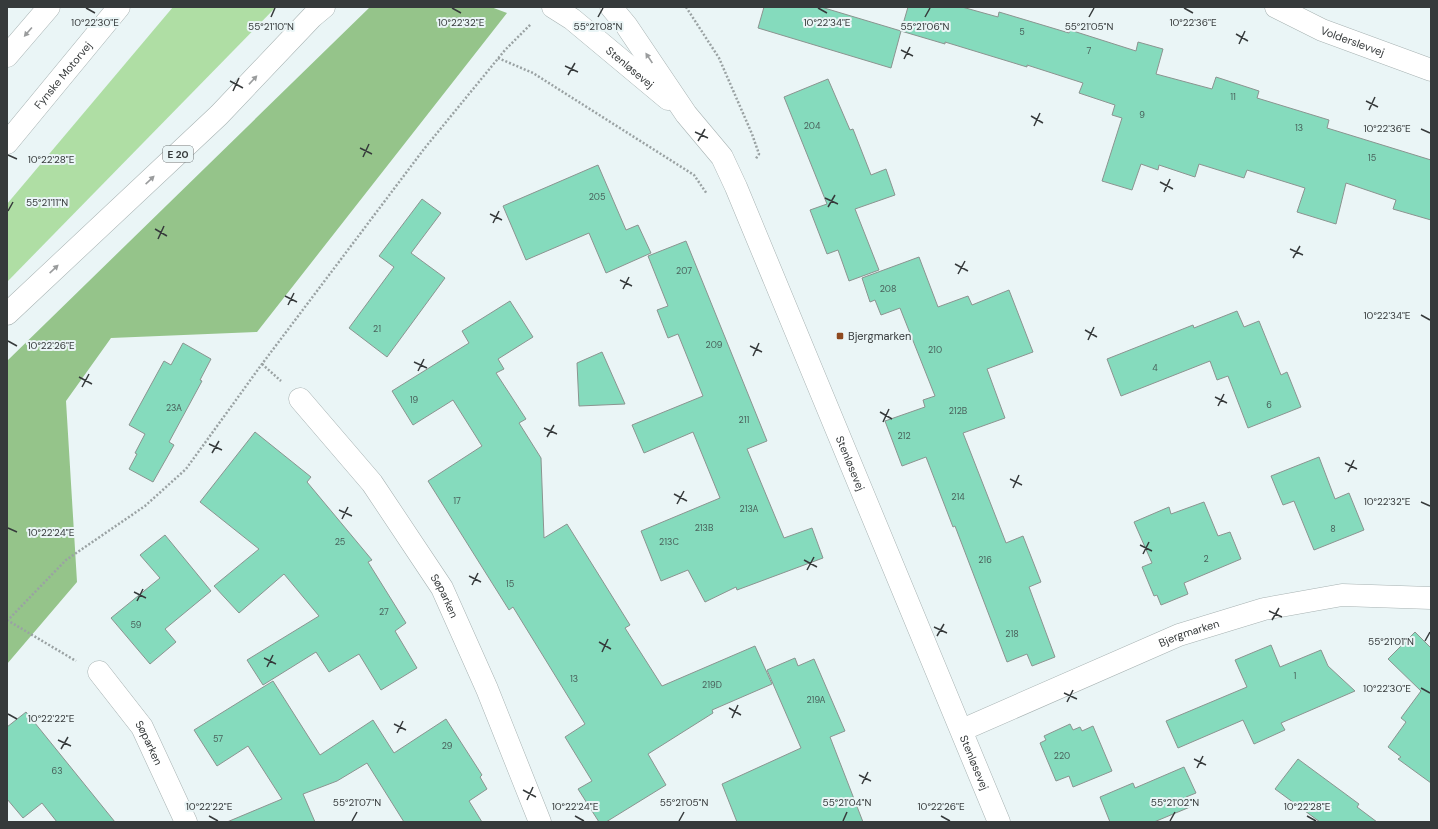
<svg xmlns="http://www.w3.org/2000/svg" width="1438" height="829" font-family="'DM Sans',sans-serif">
<rect width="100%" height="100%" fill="#eaf5f6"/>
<path fill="#afdea4" d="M173,7h103l-269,275v-78z"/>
<path fill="#95c48a" d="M370,7h121l16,6 -250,319 -146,6 -45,63 11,181 -70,82v-303z"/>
<path fill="#85dbbd" stroke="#8b9490" d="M764,7h57l80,24 7,-24h54l36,10 1,-5 70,21 1,-3 66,21 2,-9 25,7 -7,25 56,15 4,-12 43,14 -2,7 72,22 -2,8 104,32v60l-38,-11 3,-9 -50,-17 -10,41 -39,-12 8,-24 -58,-18 -3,8 -45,-14 -4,13 -36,-12 -1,5 -17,-6 -9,26 -30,-9 20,-63 -10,-3 3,-10 -36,-12 4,-10 -56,-18v2l-82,-25v2l-44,-13 -10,37 -133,-40z
M828,79l22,51 3,-1 18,46 15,-6 9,26 -40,14 24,61 -30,11 -11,-31 -11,4 -17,-44 17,-6 -43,-107z
M598,165l28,65 12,-5 13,28 -45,20 -17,-40 -63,27 -23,-54z
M422,199l19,14 -30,40 34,25 -58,79 -38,-29 45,-61 -15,-11z
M686,241l81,200 -20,8 37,89 28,-10 11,30 -86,32 -1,-3 -31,15 -17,-32 -27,11 -20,-50 79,-33 -27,-66 -49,21 -12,-28 71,-29 -25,-62 -10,4 -11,-28 11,-4 -20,-50z
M919,257l19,50 30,-11 4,9 37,-15 24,62 -46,17 18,49 -42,15 43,110 17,-7 18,46 -12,5 26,70 -23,9 -5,-12 -20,8 -52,-136 -2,1 -27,-70 -24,9 -17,-45 40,-14 -2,-7 12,-4 -35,-88 -19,7 -6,-15 -5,2 -8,-24z
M510,301l23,36 -35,22 6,10 -8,4 30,46 -7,4 22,35 3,80 23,-14 63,101 -5,3 37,58 93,-40 17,38 -60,26 1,3 -65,41 18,31 -60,37h-7l-21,-33 14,-8 -27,-44 20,-13 -72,-117 -4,3 -81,-129 54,-35 -29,-46 -40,25 -21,-34 77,-48 -7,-12z
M1237,311l7,16 15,-6 22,54 6,-3 14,35 -53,21 -20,-52 -11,4 -7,-19 -89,35 -14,-37 86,-34 1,3z
M183,343l28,16 -11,21 2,1 -33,61 5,3 -21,37 -24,-13 8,-15 -2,-1 10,-19 -16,-9 35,-64 7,4z
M602,352l23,52 -46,2 -2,-43z
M255,432l56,45 -4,5 65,78 -4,2 38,61 -11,8 22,37 -36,22 -22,-36 -30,18 -13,-20 -53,33 -16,-25 72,-44 -35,-42 -45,39 -25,-27 45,-37 -59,-47z
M1319,457l16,42 14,-6 15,37 -50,20 -20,-49 -11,4 -12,-29z
M1204,502l14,34 12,-4 11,27 -57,24 4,11 -27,11 -4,-10 -3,1 -12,-29 10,-4 -18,-41 35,-15 2,7z
M165,535l46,56 -46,38 11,13 -26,22 -39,-46 49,-40 -20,-23z
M1415,632l16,16v135l-33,-24 3,-2 -13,-10 18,-25 -5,-4 20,-27 -33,-32z
M1271,645l9,22 41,-17 7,16 27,25 -74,32 4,7 -31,14 -11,-24 -65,28 -12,-27 81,-34 -12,-27z
M795,658l3,8 16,-7 31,72 -15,6 33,85h-126l-15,-38 79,-36 -34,-78z
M273,681l47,74 53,-35 21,33 52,-34 36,56 -2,2 7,12 -18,12 13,21h-78l-37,-59 -30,18 -34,13 12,28h-88l55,-23 -34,-53 -31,20 -23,-36z
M26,712l89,110h-58l-15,-19 -19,15 -16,-19v-72z
M1070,724l3,6 7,-3 2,4 11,-5 19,45 -39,16 -4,-11 -13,5 -16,-38 6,-3 -2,-4z
M1298,759l61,45 -2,3 20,15h-57l-45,-33z
M1184,767l12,26 -10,4 4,10 -36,15h-44l-10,-25 33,-14 2,5z"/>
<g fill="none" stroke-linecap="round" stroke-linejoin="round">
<defs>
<g id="street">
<path id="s1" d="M300,399l72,84 70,105 45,101 53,133"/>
<path id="s2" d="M99,672l43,55 44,95"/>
<path id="s3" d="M962,730l217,-95 85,-26 78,-14 89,3"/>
</g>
<g id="secondary">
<path id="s4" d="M553,7l19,12 96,80"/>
<path id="s5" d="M611,7l15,18 60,89 36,43 14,30 263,635"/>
<path id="s6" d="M1276,7l46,23 109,40"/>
</g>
<g id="highway">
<path d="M7,56l42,-49"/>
<path id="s7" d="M7,143l112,-136"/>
<path d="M7,314l212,-199 93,-98 12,-10"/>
</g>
</defs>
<use href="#street" stroke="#a7b2b2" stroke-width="23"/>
<use href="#secondary" stroke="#a7b2b2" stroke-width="23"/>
<use href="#highway" stroke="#a7b2b2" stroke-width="23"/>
<path stroke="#9aa2a3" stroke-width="2.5" stroke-dasharray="2 2" stroke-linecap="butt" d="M686,7l33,51 33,76 7,20 -4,6
M498,58l35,15 161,102 13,19
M262,364l19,17
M7,620l69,41
M7,621l59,-61 79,-54 41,-37 76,-105 162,-215 81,-99 26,-26"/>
<use href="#street" stroke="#fff" stroke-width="22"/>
<use href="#secondary" stroke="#fff" stroke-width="22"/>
<use href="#highway" stroke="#fff" stroke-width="22"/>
</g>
<defs><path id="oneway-solid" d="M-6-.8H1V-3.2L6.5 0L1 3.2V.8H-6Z"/></defs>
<g fill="#9a9c9d">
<use href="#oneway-solid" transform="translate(28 32) rotate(131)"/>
<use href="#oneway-solid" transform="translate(649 58) rotate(-124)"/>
<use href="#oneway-solid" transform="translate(253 80) rotate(-47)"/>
<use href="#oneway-solid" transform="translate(150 180) rotate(-43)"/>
<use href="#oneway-solid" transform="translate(54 269) rotate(-43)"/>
</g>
<path fill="none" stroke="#363a3b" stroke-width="1.5" d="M86,8l9,5M452,8l9,5M818,8l9,5M1184,8l9,5M271,17l4,-9M598,17l5,-9M925,17l5,-9M1089,17l5,-9M1236,34l12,7M1239,44l6,-13M901,50l12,6M904,59l6,-12M565,66l13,6M568,75l7,-12M230,81l13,7M233,91l6,-13M1366,101l12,6M1369,110l6,-13M1031,116l12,7M1034,126l6,-13M1421,129l9,4M695,132l13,6M698,141l7,-12M360,148l12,6M8,155l9,4M363,157l6,-13M1160,182l13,7M1164,192l6,-13M825,198l13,6M828,207l7,-12M8,211l5,-9M490,214l12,6M493,223l6,-12M155,229l12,7M158,239l6,-13M1290,249l13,6M1293,258l7,-12M955,264l13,7M958,274l7,-13M620,280l12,6M623,289l6,-12M285,296l12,6M288,305l6,-12M1421,315l9,5M1085,330l12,7M1088,340l6,-13M8,341l9,5M750,346l12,6M753,356l6,-13M414,362l13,6M418,371l6,-12M79,377l13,7M82,387l7,-13M1215,397l12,6M1218,406l6,-12M880,412l12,7M883,422l6,-13M544,428l13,6M547,437l7,-12M209,444l13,6M212,453l7,-12M1345,463l12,6M1348,472l6,-12M1010,479l12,6M1013,488l6,-13M674,494l13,7M1421,502l9,4M677,504l7,-13M339,510l13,6M342,519l6,-12M8,528l9,4M1140,545l12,6M1143,554l6,-12M804,560l13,7M807,570l7,-13M469,576l12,6M472,585l6,-12M134,592l12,6M137,601l6,-12M1269,611l13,6M1272,620l7,-12M934,627l13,6M937,636l7,-12M1425,641l5,-9M599,642l12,7M602,652l6,-13M264,658l12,6M267,667l6,-12M1421,688l9,5M1064,693l13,6M1067,702l6,-12M729,708l12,7M8,714l9,5M732,718l6,-13M394,724l12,6M397,733l6,-12M58,740l13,6M61,749l7,-12M1194,759l12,6M1197,768l6,-12M859,775l12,6M862,784l6,-12M523,790l13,7M527,800l6,-13M209,816l9,5M575,816l9,5M941,816l9,5M1307,816l9,5M352,821l5,-9M679,821l5,-9M843,821l4,-9M1170,821l5,-9"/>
<rect fill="#8e491f" stroke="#eaf5f6" stroke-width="1.5" x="836" y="332" width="8" height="8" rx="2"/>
<g text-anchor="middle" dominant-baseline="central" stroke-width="4" stroke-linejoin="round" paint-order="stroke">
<g font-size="9" fill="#4a625c">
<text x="1022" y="32">5</text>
<text x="1089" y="51">7</text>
<text x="1233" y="97">11</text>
<text x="1142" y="115">9</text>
<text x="812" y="126">204</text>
<text x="1299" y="128">13</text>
<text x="1372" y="158">15</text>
<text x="597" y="197">205</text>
<text x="684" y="271">207</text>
<text x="888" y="289">208</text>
<text x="377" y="329">21</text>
<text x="714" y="345">209</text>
<text x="935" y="350">210</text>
<text x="1155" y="368">4</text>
<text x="414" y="400">19</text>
<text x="1269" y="405">6</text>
<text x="174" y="408">23A</text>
<text x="958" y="411">212B</text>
<text x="744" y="420">211</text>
<text x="904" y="436">212</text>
<text x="958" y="497">214</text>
<text x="457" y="501">17</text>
<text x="749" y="509">213A</text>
<text x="704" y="528">213B</text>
<text x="1333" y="529">8</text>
<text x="340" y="542">25</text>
<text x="669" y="542">213C</text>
<text x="1206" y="559">2</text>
<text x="985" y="560">216</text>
<text x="510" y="584">15</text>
<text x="384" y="612">27</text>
<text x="136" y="625">59</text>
<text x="1012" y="634">218</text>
<text x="1295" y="676">1</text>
<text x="574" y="679">13</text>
<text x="712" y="685">219D</text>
<text x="816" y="700">219A</text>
<text x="218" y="739">57</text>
<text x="447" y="746">29</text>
<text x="1062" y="756">220</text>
<text x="57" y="771">63</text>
</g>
<rect fill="#eaf5f6" stroke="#6c7273" stroke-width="1" x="163" y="146" width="30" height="16" rx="3"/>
<g font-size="10" font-weight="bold" fill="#363a3b">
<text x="178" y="154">E 20</text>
</g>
<g font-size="11" fill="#363a3b" stroke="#eaf5f6">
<text stroke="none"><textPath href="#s6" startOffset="84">Volderslevvej</textPath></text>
<text stroke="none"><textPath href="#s4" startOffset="98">Stenløsevej</textPath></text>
<text stroke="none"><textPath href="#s7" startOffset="88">Fynske Motorvej</textPath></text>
<text stroke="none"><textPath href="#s5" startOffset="519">Stenløsevej</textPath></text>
<text stroke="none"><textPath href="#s1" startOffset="245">Søparken</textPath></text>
<text stroke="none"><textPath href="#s3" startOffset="247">Bjergmarken</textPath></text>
<text stroke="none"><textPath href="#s2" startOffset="87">Søparken</textPath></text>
<text stroke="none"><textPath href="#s5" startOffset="843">Stenløsevej</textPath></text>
</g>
<g font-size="11" fill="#363a3b" stroke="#eaf5f6" text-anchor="start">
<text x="848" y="336">Bjergmarken</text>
</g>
</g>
<g font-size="10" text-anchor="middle" fill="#363a3b" stroke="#eaf5f6" stroke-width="4" stroke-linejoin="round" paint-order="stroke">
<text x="95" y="26">10°22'30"E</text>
<text x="461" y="26">10°22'32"E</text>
<text x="827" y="26">10°22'34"E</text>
<text x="1193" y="26">10°22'36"E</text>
<text x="271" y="30">55°21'10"N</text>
<text x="598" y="30">55°21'08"N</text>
<text x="925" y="30">55°21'06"N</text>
<text x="1089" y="30">55°21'05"N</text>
<text x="1387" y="132">10°22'36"E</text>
<text x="51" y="163">10°22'28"E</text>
<text x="47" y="206">55°21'11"N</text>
<text x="1387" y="319">10°22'34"E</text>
<text x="51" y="349">10°22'26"E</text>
<text x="1387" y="505">10°22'32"E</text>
<text x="51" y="536">10°22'24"E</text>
<text x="1391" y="645">55°21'01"N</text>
<text x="1387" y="692">10°22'30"E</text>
<text x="51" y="722">10°22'22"E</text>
<text x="357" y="806">55°21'07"N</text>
<text x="684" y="806">55°21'05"N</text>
<text x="847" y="806">55°21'04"N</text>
<text x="1175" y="806">55°21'02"N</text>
<text x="209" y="810">10°22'22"E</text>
<text x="575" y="810">10°22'24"E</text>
<text x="941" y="810">10°22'26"E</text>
<text x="1307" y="810">10°22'28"E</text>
</g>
<rect width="1438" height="829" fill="none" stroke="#363a3b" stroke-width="16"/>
</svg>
